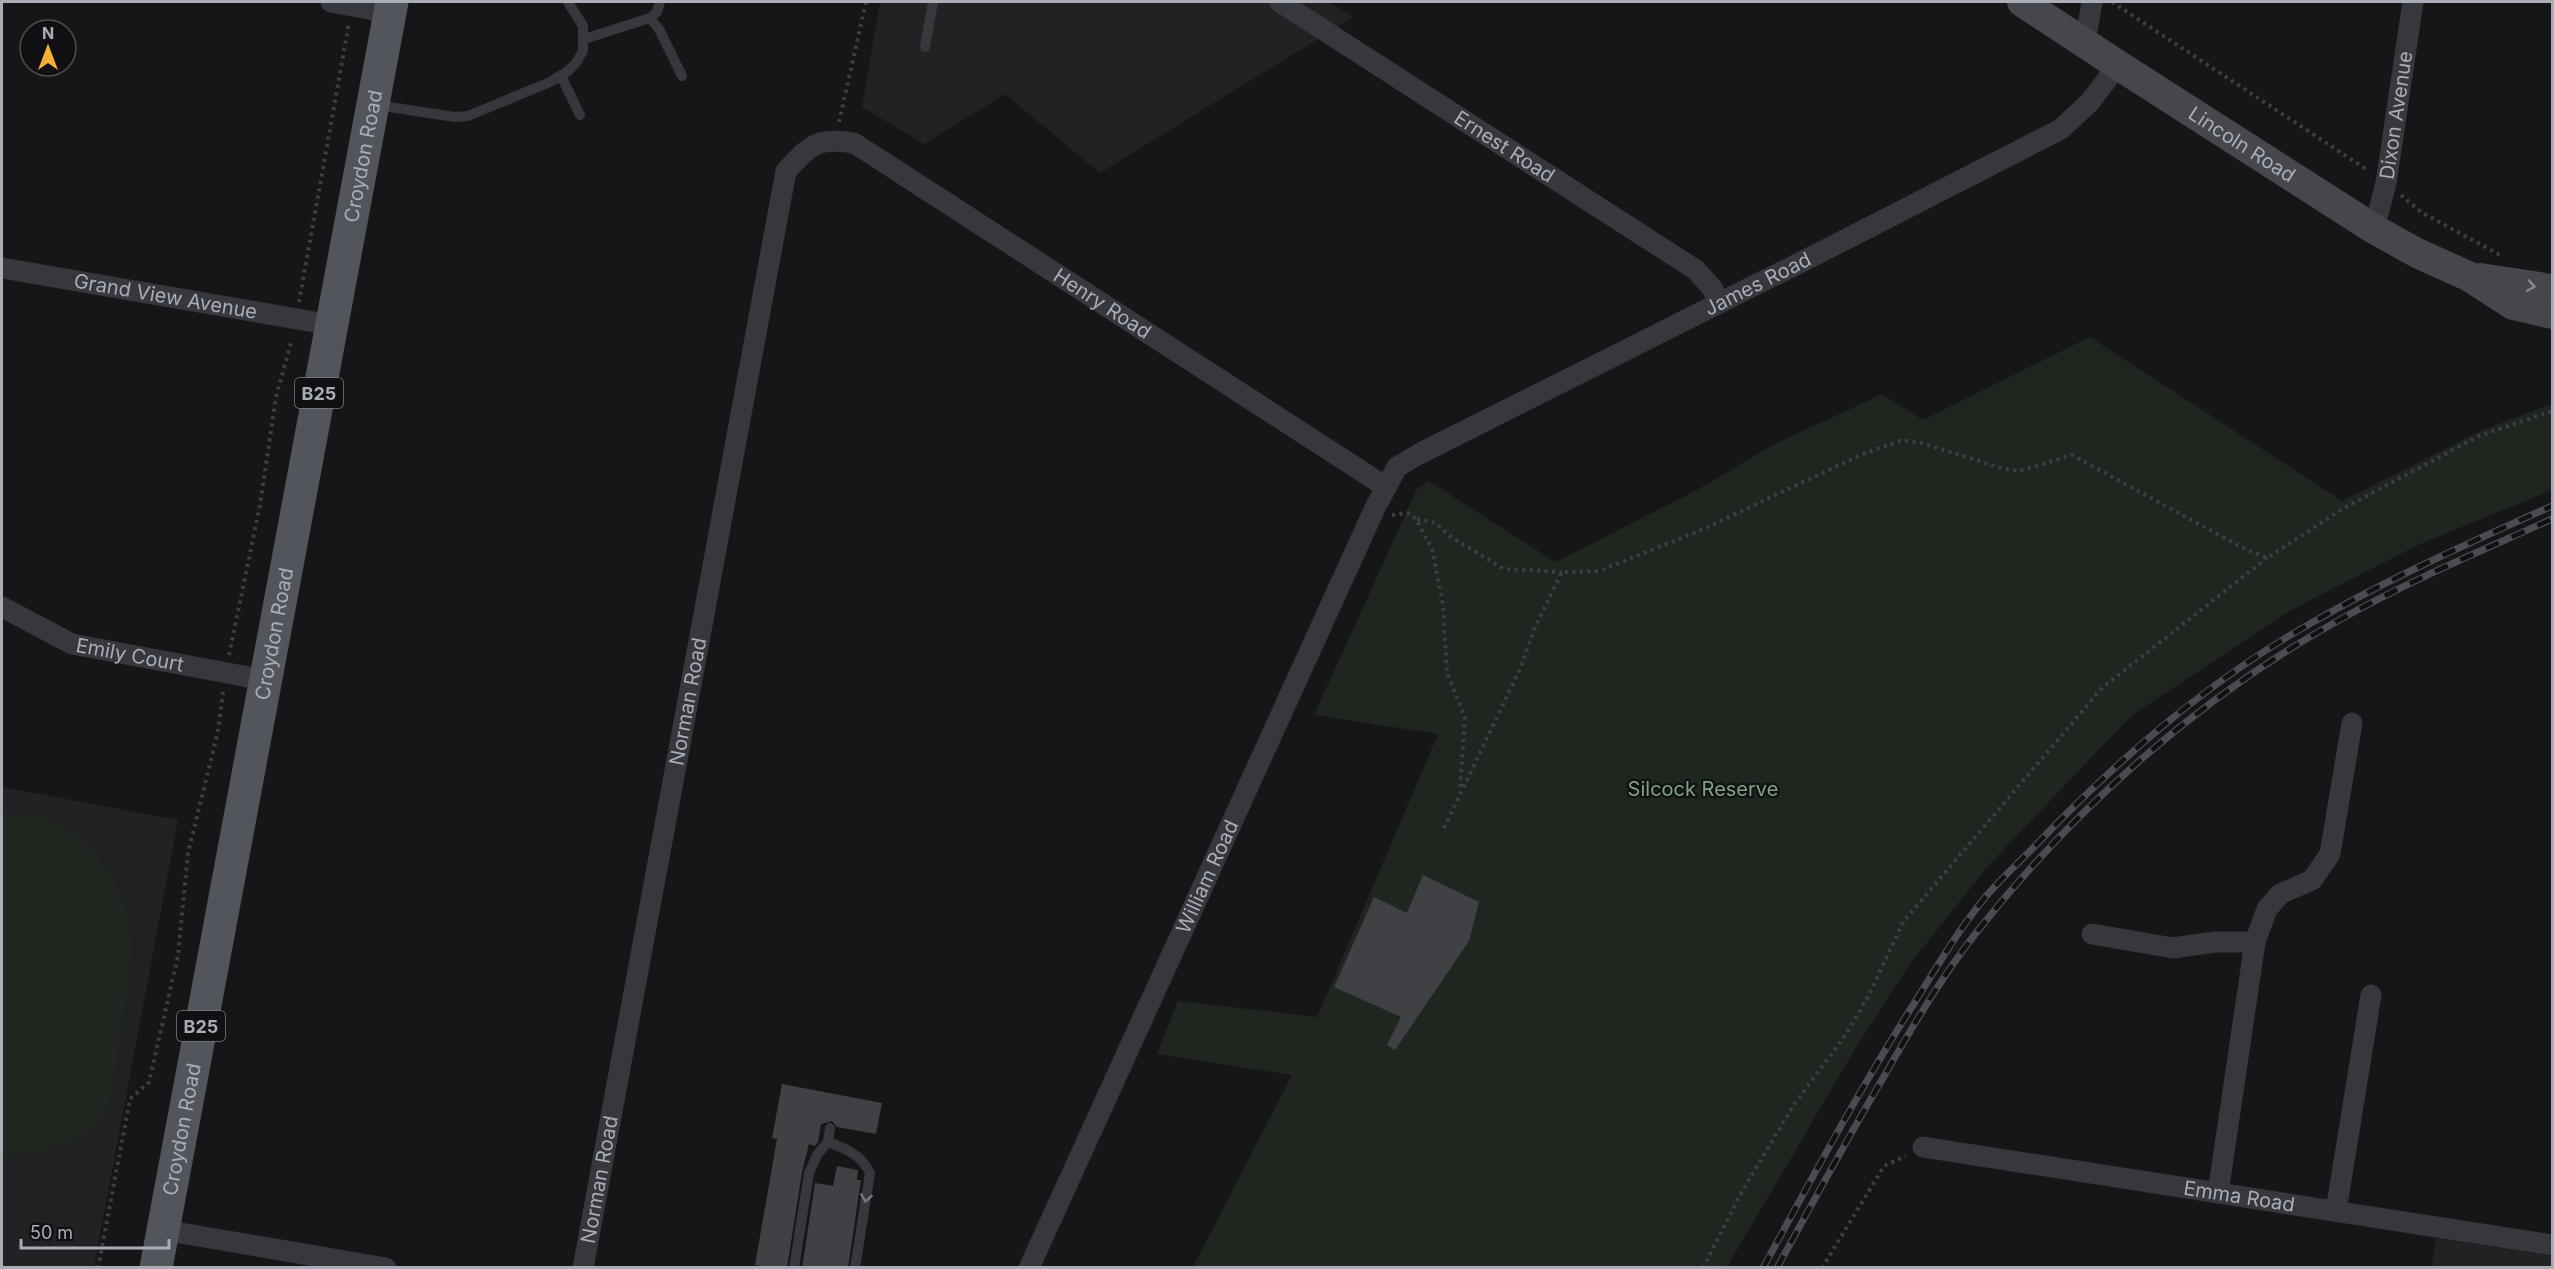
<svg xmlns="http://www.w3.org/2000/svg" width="2554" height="1269" font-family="Inter,sans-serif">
<rect width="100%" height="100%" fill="#161618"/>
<path fill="#222225" d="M880,2h449l25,15 -254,156 -95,-79 -81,50 -62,-37z
M2,787l176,33 -84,447h-92z
M2436,1238l116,18v11h-120z"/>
<path fill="#1e261f" d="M2090,337l252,164 138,-70 72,-27v86l-134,55 -127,65 -160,106 -143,150 -78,98 -55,85 -128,218h-534l99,-192 -135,-21 21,-53 139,16 121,-283 -124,-19 103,-226 12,-8 126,81 142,-72 74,-44 111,-52 41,26z
M2,812c20,1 43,3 62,12 5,3 10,8 14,12 30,27 50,62 54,102 2,24 -8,67 -11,91 -3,20 -6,70 -17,85 -21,30 -67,43 -102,43z"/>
<path fill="#404145" d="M1423,875l56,27 -10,39 -74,109 -8,-5 14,-28 -67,-30 40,-90 33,16z
M782,1084l100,19 -6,31 -39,-7 -5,-6 -11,3 -3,18 -3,4 -6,-2 -7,28 -15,96h-14l-18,-3 22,-126 -5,-1z
M837,1166l21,4 -1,10h4l-13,88h-46l13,-85 18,3z"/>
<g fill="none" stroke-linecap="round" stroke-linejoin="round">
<path stroke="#3d3f44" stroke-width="4" stroke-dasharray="3 4.5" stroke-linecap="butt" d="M2112,2l257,169
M839,122l27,-120
M2401,195l20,17 79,43
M299,302l50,-279
M1392,515l16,-2 8,6 16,30 11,56 4,68 18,44 -5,71
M1417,519l19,4 15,14 53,32 58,3
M229,655l31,-150 16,-108 16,-58
M1444,828l76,-159 15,-42 27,-55 37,-1 100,-40 164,-77 39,-14 20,3 82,26 16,2 52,-16 171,93 24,10 77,-50 135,-72 73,-25
M98,1268l32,-169 19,-17 29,-126 10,-103 30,-122 5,-39
M1703,1268l37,-73 53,-89 53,-72 23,-39 34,-73 199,-234 165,-130
M1822,1268l62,-102 22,-10"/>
<path stroke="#37383d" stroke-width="10" d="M650,18l9,11 23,47
M584,39l66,-21 7,-6 3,-10
M925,47l8,-45
M561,76l19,39
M376,105l79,12 13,-1 82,-34 18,-11 8,-8 7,-12v-25l-15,-24
M828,1142c19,7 33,13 42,31l-15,95
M794,1268l15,-95 8,-18 11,-13 2,-14"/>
<g stroke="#37383d" stroke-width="21">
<path d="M331,2l59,11"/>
<path id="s1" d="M1280,2l416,268 16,18 7,14"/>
<path d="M2085,43l7,-41"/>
<path id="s2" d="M2374,229l12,-46 27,-181"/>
<path id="s3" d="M2,268l330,57"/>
<path id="s4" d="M2,607l70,37 193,36"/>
<path d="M2092,934l81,14 42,-6h40"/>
<path id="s5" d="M1923,1147l629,98"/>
<path d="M2218,1193l37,-251 12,-33 13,-15 32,-14 18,-26 22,-131"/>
<path d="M2336,1211l35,-216"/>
<path d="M163,1230l223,38"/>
<path id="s6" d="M583,1268l203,-1097c25,-26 30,-34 68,-28l532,344"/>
<path id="s7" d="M1029,1268l346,-760 22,-41 22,-13 412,-207 230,-118 29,-27 28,-37"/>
</g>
<g stroke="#45474d" stroke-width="30">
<path id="s8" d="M2022,2l96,63 256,164 43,24 51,23 45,29 39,9"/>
<path d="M2480,278l72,11"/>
</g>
<path stroke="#53555c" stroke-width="33" id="s9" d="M156,1268l236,-1266"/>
<defs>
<path id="rail" d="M1763,1268c49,-90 97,-180 152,-266 23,-37 45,-75 73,-108 15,-17 32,-33 48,-49 81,-85 173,-165 277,-223 77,-44 158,-80 239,-116
M1777,1268c36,-66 71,-131 109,-195 27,-48 56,-97 90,-140 99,-126 225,-237 365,-314 68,-38 140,-68 211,-100"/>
</defs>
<use href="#rail" stroke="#4a4c52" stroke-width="7"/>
<use href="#rail" stroke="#111113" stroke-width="4.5" stroke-dasharray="14" stroke-linecap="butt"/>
</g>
<defs><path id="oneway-chevron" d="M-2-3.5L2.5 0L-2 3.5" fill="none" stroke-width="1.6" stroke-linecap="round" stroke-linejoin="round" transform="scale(1.5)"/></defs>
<use stroke="#858993" href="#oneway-chevron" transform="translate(2531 286) rotate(9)"/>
<use stroke="#757881" href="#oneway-chevron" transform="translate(866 1198) rotate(99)"/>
<g text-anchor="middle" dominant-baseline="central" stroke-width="4.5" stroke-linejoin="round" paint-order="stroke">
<g fill="#111113" stroke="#7b7e86" stroke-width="1.5">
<rect x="295" y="378" width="48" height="30" rx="4.5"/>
<rect x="177" y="1011" width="48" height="30" rx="4.5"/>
</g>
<g font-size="18" font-weight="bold" fill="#a8adb8">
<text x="319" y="393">B25</text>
<text x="201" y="1026">B25</text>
</g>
<g font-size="20" fill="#a8adb8" stroke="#111113">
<text stroke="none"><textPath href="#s2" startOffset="116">Dixon Avenue</textPath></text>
<text stroke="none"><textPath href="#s8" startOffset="262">Lincoln Road</textPath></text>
<text stroke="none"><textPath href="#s1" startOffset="267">Ernest Road</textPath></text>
<text stroke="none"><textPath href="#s9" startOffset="1131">Croydon Road</textPath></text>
<text stroke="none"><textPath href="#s7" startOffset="1286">James Road</textPath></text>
<text stroke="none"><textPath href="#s3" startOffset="166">Grand View Avenue</textPath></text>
<text stroke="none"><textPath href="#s6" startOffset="1490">Henry Road</textPath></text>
<text stroke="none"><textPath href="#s9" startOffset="645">Croydon Road</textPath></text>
<text stroke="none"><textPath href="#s4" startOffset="138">Emily Court</textPath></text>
<text stroke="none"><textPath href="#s6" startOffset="576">Norman Road</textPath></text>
<text stroke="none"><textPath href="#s7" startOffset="430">William Road</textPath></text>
<text stroke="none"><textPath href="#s9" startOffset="141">Croydon Road</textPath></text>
<text stroke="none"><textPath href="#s6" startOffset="90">Norman Road</textPath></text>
<text stroke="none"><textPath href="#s5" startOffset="320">Emma Road</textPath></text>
</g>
<g font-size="20" fill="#7fa381" stroke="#111113">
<text x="1703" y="789">Silcock Reserve</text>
</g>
</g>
<rect width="2554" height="1269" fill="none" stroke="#a8adb8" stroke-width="6"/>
<g transform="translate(48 48)"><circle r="28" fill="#111113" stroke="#4d4f55" stroke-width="1.5"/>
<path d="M0-4.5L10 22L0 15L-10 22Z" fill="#f2b134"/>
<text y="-9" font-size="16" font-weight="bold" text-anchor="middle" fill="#a8adb8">N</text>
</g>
<path d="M21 1239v9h148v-9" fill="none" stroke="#a8adb8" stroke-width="3"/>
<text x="30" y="1239" font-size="18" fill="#a8adb8" stroke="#111113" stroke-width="4.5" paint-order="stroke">50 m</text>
</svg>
